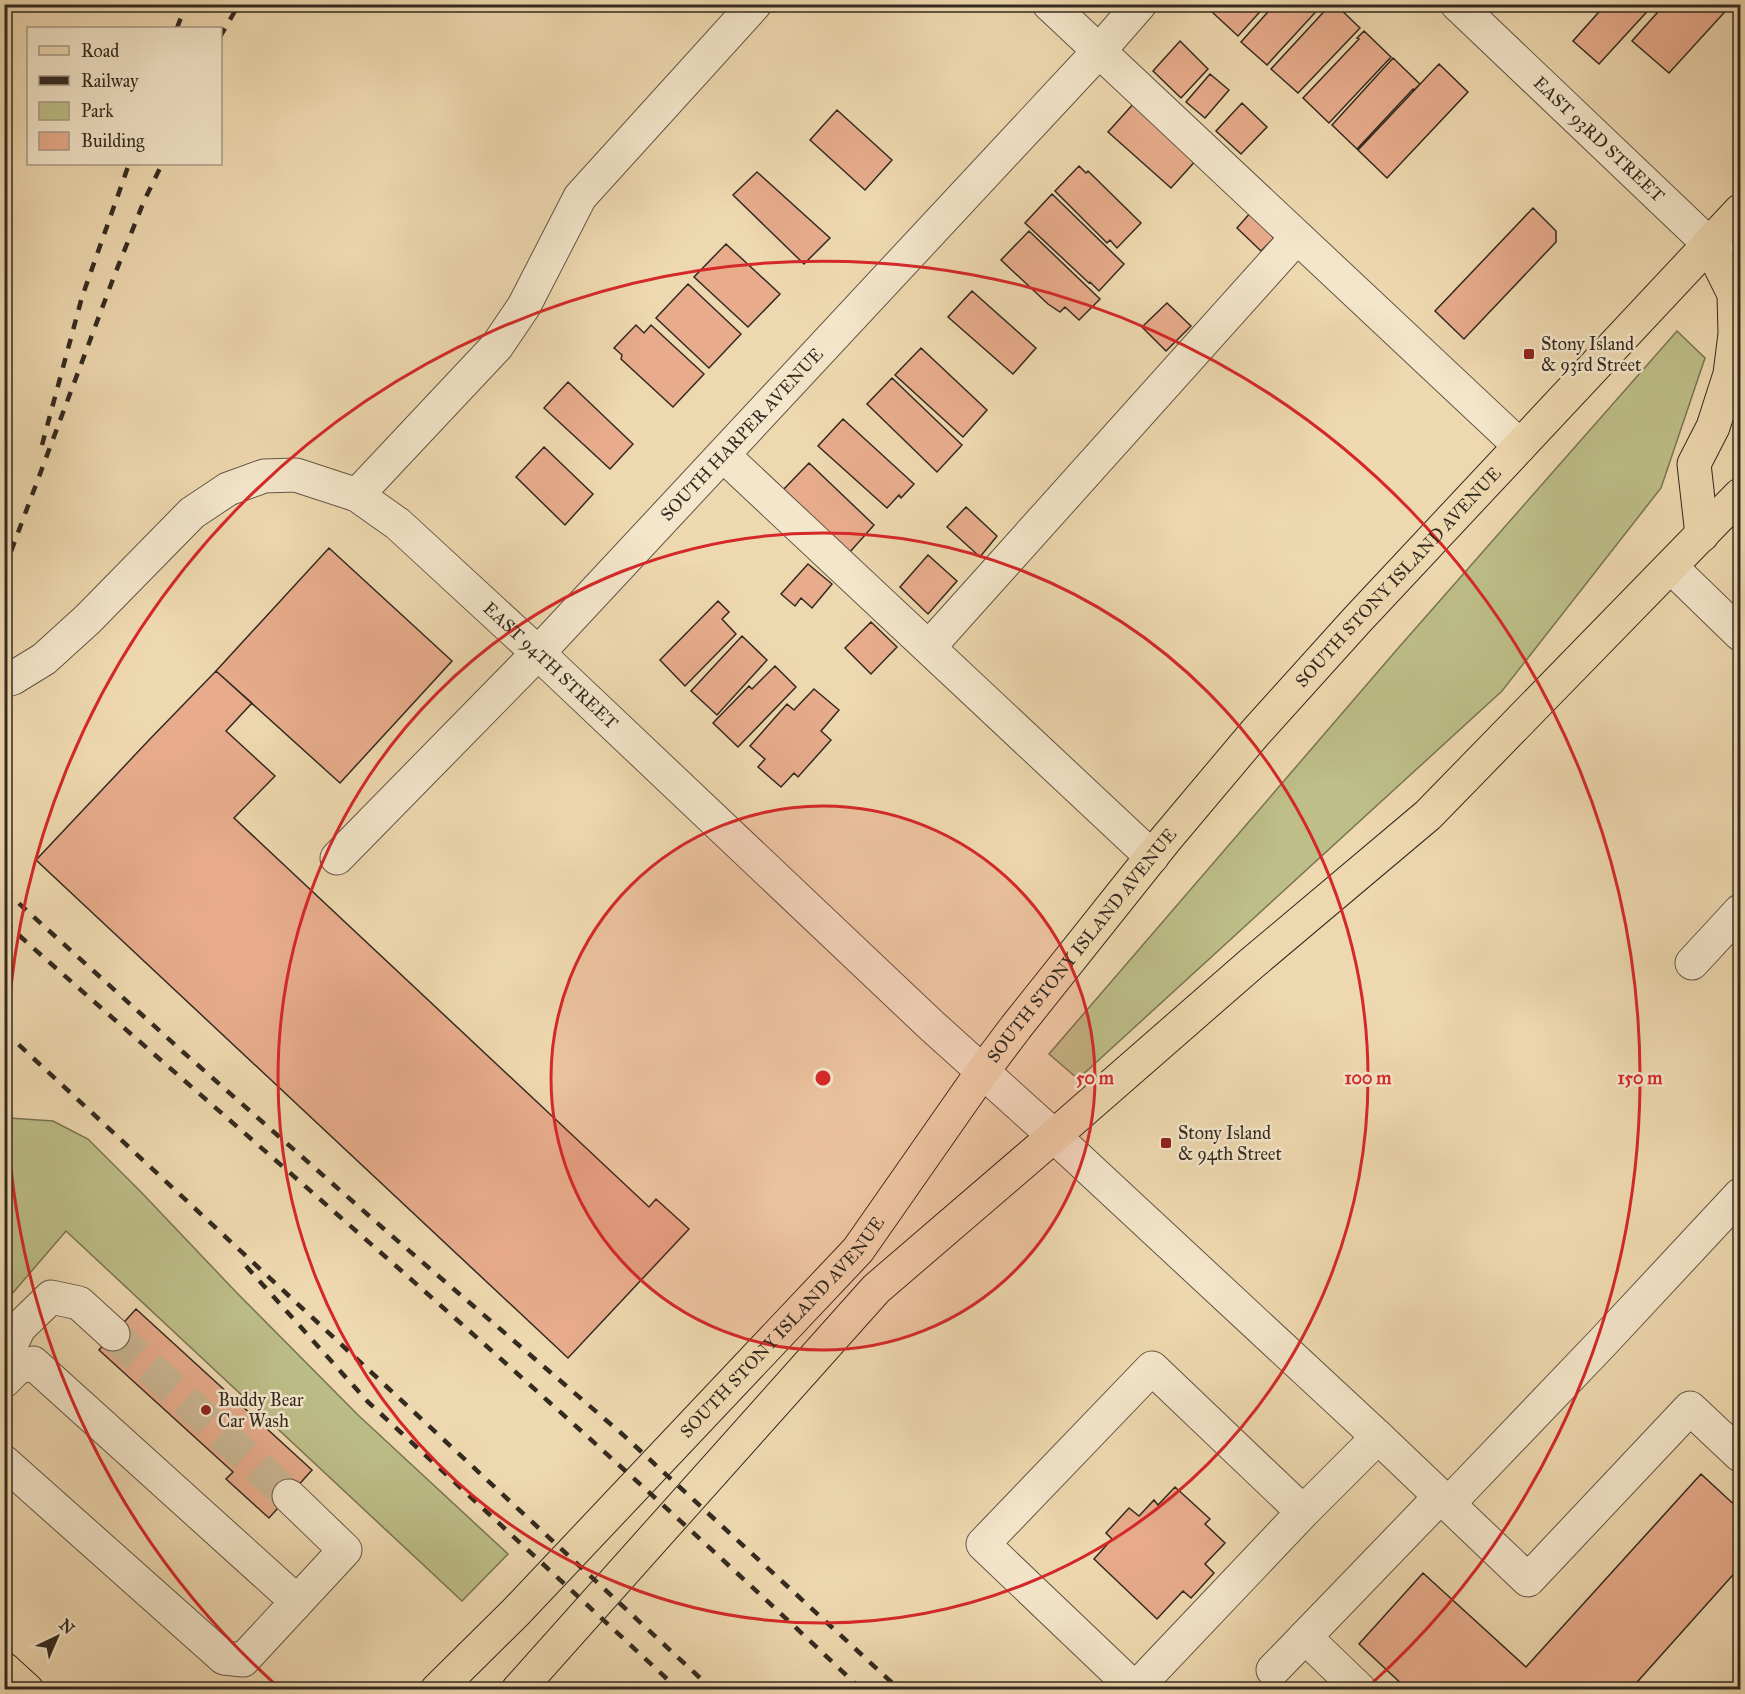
<svg xmlns="http://www.w3.org/2000/svg" width="1745" height="1694" font-family="'IM FELL Great Primer',serif">
<rect width="100%" height="100%" fill="#eed8af"/>
<filter id="stains"><feTurbulence type="fractalNoise" baseFrequency=".00333" numOctaves="4"/><feColorMatrix values="0 0 0 0 .2 0 0 0 0 .09 0 0 0 0 .02 0 0 0 .5 -.17"/></filter>
<radialGradient id="worn" r=".72"><stop offset=".6" stop-color="#630" stop-opacity="0"/><stop offset="1" stop-color="#630" stop-opacity=".3"/></radialGradient>
<path fill="#bdbe88" stroke="#787454" stroke-width="1.5" d="M1677,331l28,27 -44,130 -159,203 -424,388 -29,-25 351,-408z
M9,1118l44,3 35,18 53,53 95,100 122,123 150,139 -46,47 -396,-370 -61,71 -1,-183z"/>
<path fill="#e8ac8c" stroke="#332a20" stroke-width="1.5" d="M1219,4h48l-29,32 -26,-24z
M1275,4h49l-2,1 -55,60 -26,-23z
M1331,4h4l25,24 -62,65 -27,-24z
M1606,4h48l-55,60 -26,-23z
M1665,4h67l-63,69 -37,-32z
M1364,31l27,26 -62,66 -26,-25 56,-59 -2,-1z
M1180,41l28,28 -27,29 -28,-27z
M1393,58l27,26 -6,6 -1,-1 -56,60 -25,-24z
M1439,64l29,28 -81,86 -29,-28z
M1210,74l19,16 -24,28 -19,-16z
M1135,102l63,56 -27,30 -63,-56z
M1242,103l25,24 -26,27 -25,-23z
M837,110l55,50 -27,30 -55,-50z
M1079,166l7,7 2,-2 53,52 -24,25 -7,-8 -3,3 -52,-52z
M757,172l73,66 -26,26 -71,-69z
M1052,194l72,70 -25,27 -9,-9 -1,1 -64,-60z
M1533,208l23,23v11l-92,97 -29,-28z
M1251,212l26,23 -16,16 -24,-23z
M1029,231l71,68 -21,21 -14,-13 -5,5 -12,-8 -47,-44z
M726,244l54,50 -32,33 -54,-50z
M688,284l53,50 -32,34 -53,-50z
M972,291l64,57 -23,26 -65,-57z
M1167,303l24,23 -25,25 -24,-24z
M636,325l8,8 7,-8 53,49 -31,33 -52,-48 1,-4 -8,-7z
M921,348l66,62 -24,27 -68,-62z
M892,378l70,67 -25,27 -70,-68z
M568,382l65,62 -23,25 -66,-61z
M843,419l71,65 -13,14 -2,-3 -12,13 -69,-62z
M544,447l49,47 -28,31 -49,-48z
M809,463l65,62 -25,28 -66,-63z
M966,507l31,29 -17,21 -33,-30z
M329,548l123,113 -112,122 -124,-112z
M928,555l29,26 -29,33 -28,-27z
M808,564l24,20 -20,24 -11,-10 -6,8 -14,-12z
M718,601l11,11 -7,7 14,15 -51,52 -25,-26z
M871,622l26,25 -26,27 -26,-26z
M742,636l25,24 -50,55 -26,-24z
M775,666l21,21 -58,60 -25,-24 36,-37 3,3z
M216,671l36,32 -26,28 49,45 -41,42 415,389 7,-8 33,30 -121,129 -532,-498 113,-120z
M814,689l25,21 -18,21 10,9 -33,37 -4,-4 -13,14 -23,-20 7,-8 -15,-13 37,-42 7,6z
M136,1309l176,161 -43,48 -43,-39 7,-7 -134,-122z
M1701,1474l39,36v57l-110,123h-222l-49,-46 64,-71 103,94z
M1175,1487l35,32 -5,5 20,19 -20,21 9,9 -23,25 -8,-7 -26,28 -63,-60 18,-20 -6,-6 23,-25 10,8 15,-16 4,5z"/>
<g fill="none" stroke-linecap="round" stroke-linejoin="round">
<path stroke="#c9b592" stroke-width="33" stroke-dasharray="33 16" stroke-linecap="butt" d="M113,1334l176,162"/>
<defs>
<g id="minor">
<path d="M1049,4l471,442"/>
<path id="s1" d="M1457,4l273,260"/>
<path d="M723,455l429,402"/>
<path d="M357,495l140,-149 27,-40 56,-109 175,-193"/>
<path d="M1671,567l69,67"/>
<path d="M929,647l368,-410"/>
<path id="s2" d="M4,681l9,-3 31,-19 44,-40 104,-106 36,-24 36,-13 32,-1 61,20 41,29 140,129 393,372 123,111 324,301 150,143 162,-172 50,47"/>
<path id="s3" d="M337,858l201,-205 561,-602 41,-47"/>
<path d="M1692,963l48,-52"/>
<path d="M4,1360l15,-32 32,-31 28,6 34,31"/>
<path d="M4,1381l13,-13 16,-5 260,235 1,7 -51,55 -19,-2 -220,-196"/>
<path d="M289,1496l56,54 -51,55"/>
<path d="M1449,1503l154,-161 137,-147"/>
<path d="M1303,1512l-168,177 -152,-145 169,-176 151,144 75,-75"/>
<path d="M1273,1670l32,-33"/>
<path d="M1360,1690l-55,-53 136,-141"/>
</g>
<path id="major" d="M4,1669l23,21"/>
<g id="highway">
<path d="M1702,535l-8,-71 19,-37 17,-53 5,-40 -1,-40 -25,-50"/>
<path id="s4" d="M437,1690l79,-78 342,-362 125,-179 33,-44 149,-187 90,-107 102,-113 383,-409"/>
<path d="M518,1690l358,-401 178,-153 197,-172 177,-149 312,-320"/>
</g>
</defs>
<use href="#minor" stroke="#625644" stroke-width="35"/>
<use href="#major" stroke="#332a20" stroke-width="35"/>
<use href="#highway" stroke="#332a20" stroke-width="35"/>
<use href="#minor" stroke="#f4e6cb" stroke-width="33"/>
<use href="#major" stroke="#eed8af" stroke-width="33"/>
<use href="#highway" stroke="#eed8af" stroke-width="33"/>
<path stroke="#332a20" stroke-width="4.5" stroke-dasharray="10 10" stroke-linecap="butt" d="M177,28l9,-24
M220,37l19,-33
M42,445l40,-148 47,-133
M4,570l109,-291 31,-78 18,-37
M4,890l179,162 209,184 229,197 279,257
M4,922c111,99 224,196 335,294 177,155 352,312 523,474
M4,1031l709,659
M246,1266l122,136 311,288"/>
</g>
<circle cx="823" cy="1078" r="272" fill="#d62828" fill-opacity=".12"/>
<g fill="none" stroke="#d62828" stroke-width="3">
<circle cx="823" cy="1078" r="272"/>
<circle cx="823" cy="1078" r="545"/>
<path d="M276 1685A817 817 0 1 1 1370 1685"/>
</g>
<g fill="#8f2418" stroke="#f4e6cb" stroke-width="2">
<rect x="1523" y="348" width="12" height="12" rx="3"/>
<rect x="1160" y="1137" width="12" height="12" rx="3"/>
<circle cx="206" cy="1410" r="6"/>
</g>
<g text-anchor="middle" dominant-baseline="central" stroke-width="5" stroke-linejoin="round" paint-order="stroke">
<g font-size="18" fill="#332a20" stroke="#f4e6cb">
<text stroke="none"><textPath href="#s1" startOffset="196">EAST 93RD STREET</textPath></text>
<text stroke="none"><textPath href="#s3" startOffset="586">SOUTH HARPER AVENUE</textPath></text>
<text stroke="none"><textPath href="#s4" startOffset="1473">SOUTH STONY ISLAND AVENUE</textPath></text>
<text stroke="none"><textPath href="#s2" startOffset="690">EAST 94TH STREET</textPath></text>
<text stroke="none"><textPath href="#s4" startOffset="987">SOUTH STONY ISLAND AVENUE</textPath></text>
<text stroke="none"><textPath href="#s4" startOffset="501">SOUTH STONY ISLAND AVENUE</textPath></text>
</g>
<g font-size="18" fill="#332a20" stroke="#f4e6cb" text-anchor="start">
<text x="1541" y="344">Stony Island<tspan x="1541" dy="21">&amp; 93rd Street</tspan></text>
<text x="1178" y="1133">Stony Island<tspan x="1178" dy="21">&amp; 94th Street</tspan></text>
<text x="218" y="1400">Buddy Bear<tspan x="218" dy="21">Car Wash</tspan></text>
</g>
</g>
<circle cx="823" cy="1078" r="9" fill="#d62828" stroke="#f4e6cb" stroke-width="3"/>
<g font-size="18" text-anchor="middle" font-weight="bold" fill="#d62828" stroke="#f4e6cb" stroke-width="5" stroke-linejoin="round" paint-order="stroke">
<text x="1095" y="1084">50 m</text>
<text x="1368" y="1084">100 m</text>
<text x="1640" y="1084">150 m</text>
</g>
<rect width="1745" height="1694" fill="none" stroke="#eed8af" stroke-width="24"/>
<rect x="6" y="6" width="1733" height="1682" fill="none" stroke="#332a20" stroke-width="3"/>
<rect x="12" y="12" width="1721" height="1670" fill="none" stroke="#332a20" stroke-width="1.5"/>
<rect x="27" y="27" width="195" height="138" fill="#f4e6cb" stroke="#a79b87" stroke-width="1.5"/>
<rect x="39" y="46" width="30" height="9" fill="#eed8af" stroke="#a79b87" stroke-width="1.5"/>
<text x="81" y="57" font-size="18" fill="#332a20">Road</text>
<rect x="39" y="76" width="30" height="9" fill="#332a20" stroke="#a79b87" stroke-width="1.5"/>
<text x="81" y="87" font-size="18" fill="#332a20">Railway</text>
<rect x="39" y="102" width="30" height="18" fill="#bdbe88" stroke="#a79b87" stroke-width="1.5"/>
<text x="81" y="117" font-size="18" fill="#332a20">Park</text>
<rect x="39" y="132" width="30" height="18" fill="#e8ac8c" stroke="#a79b87" stroke-width="1.5"/>
<text x="81" y="147" font-size="18" fill="#332a20">Building</text>
<g transform="translate(57 1637) rotate(44)" stroke="#f4e6cb" stroke-width="4.5" paint-order="stroke">
<path d="M0-4.5L10 22L0 15L-10 22Z" fill="#332a20"/>
<text y="-9" font-size="16" font-weight="bold" text-anchor="middle" fill="#332a20">N</text>
</g>
<rect width="100%" height="100%" filter="url(#stains)"/>
<rect width="100%" height="100%" fill="url(#worn)"/>
</svg>
